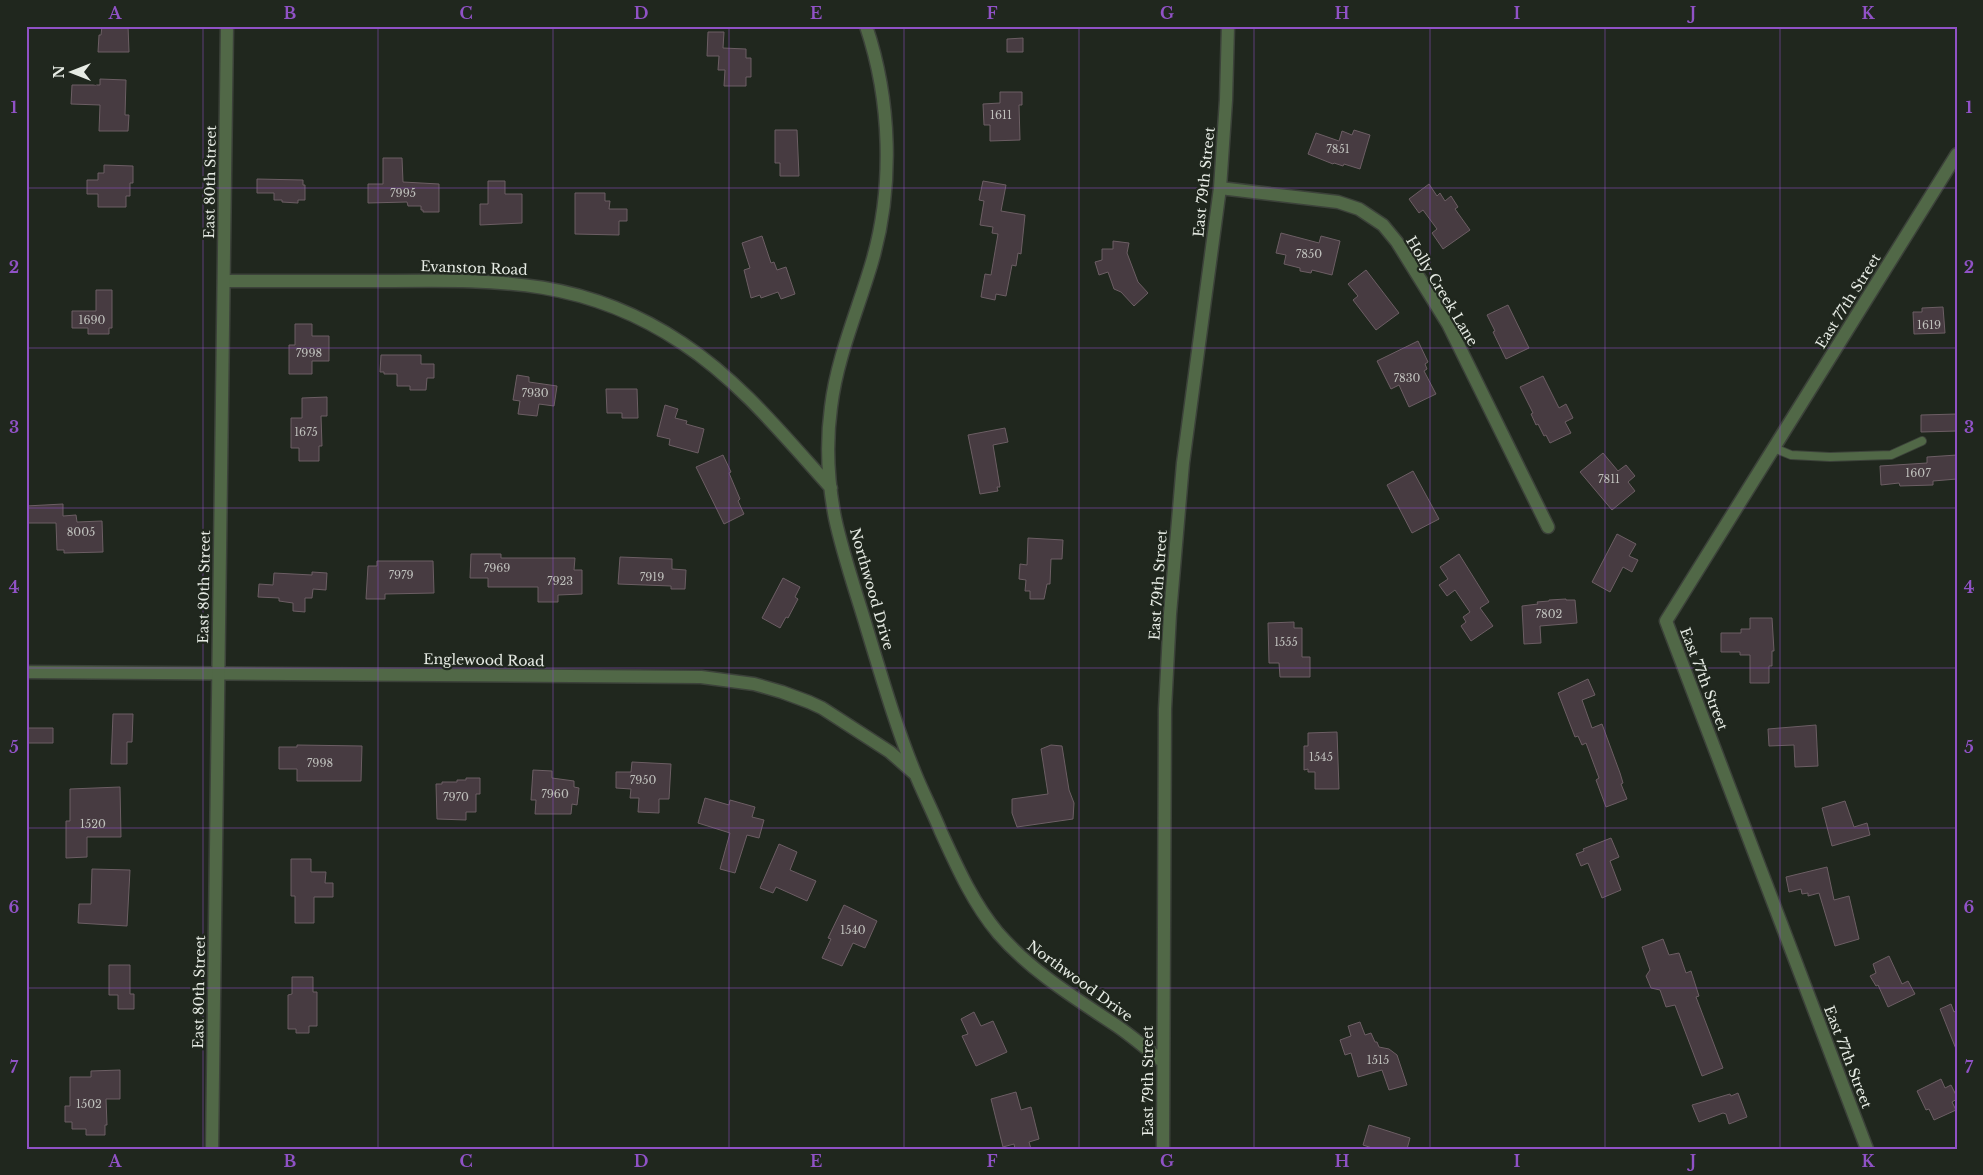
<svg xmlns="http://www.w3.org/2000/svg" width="1983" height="1175" font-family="'Libre Baskerville',serif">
<rect width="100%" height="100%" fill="#20271e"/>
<path fill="#473b41" stroke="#6c5e64" d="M102,26h26l1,26h-31l1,-17h2z
M708,32h16l-1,16 23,1v9h5v19h-5v9h-22l1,-16h-7l1,-14h-12z
M1023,38v14h-16v-13z
M100,79l26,1 -1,35h4l-1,16h-29l1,-26 -29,-1 1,-19h28z
M1000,92h22v13h-3l1,35 -30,1v-16h-6l-1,-21 17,-1z
M775,130h22l2,46h-19v-13h-5z
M1354,130l16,5 -10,34 -16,-5 -1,2 -9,-3 -1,1 -25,-10 8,-21 23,8 3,-10 10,4z
M383,158h19l1,24 36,2v28h-16v-2h-2v-4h-13l-1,-4 -39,1v-19h15z
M104,165l29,1v17h-3v13h-4v11h-28v-13h-11v-14h11v-7h6z
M257,179l46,1v5h2v15h-7v3l-16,-1v-2h-8v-7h-17z
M488,181h17v13h17v29l-42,2v-21h8z
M983,181l23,4 -5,26 24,4 -4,39 -3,-1 -2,13 -4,-1 -6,31 -10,-2 -1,6 -14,-3 4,-23 6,1 7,-41 -6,-1 1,-6 -13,-2 4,-24 -5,-1z
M1429,184l8,12 3,-3 5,8 6,-5 7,11 -3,2 15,21 -27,19 -11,-16 5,-4 -14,-19 -4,3 -10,-14z
M575,193h30v8h5l-1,8h18v12h-8v14l-44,-1z
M1281,233l38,10 2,-7 19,5 -8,34 -20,-5 -1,3 -11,-2v-3l-16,-4 2,-9 -10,-2z
M762,236l9,27 3,-1 3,8 9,-3 9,27 -14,5 -3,-7 -17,6 -1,-3 -9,3 -7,-28 6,-2 -8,-25z
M1113,241l16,2 -2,10 11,29 10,11 -14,13 -13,-14 -7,-3 -6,-17 -9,3 -4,-13 7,-2v-11h11z
M1366,270l33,43 -23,17 -23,-30 5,-4 -10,-12z
M96,290h16v38h-3v6h-21v-6h-16v-17h24z
M1508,305l21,43 -23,11 -13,-27 2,-1 -8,-16z
M1943,307l2,26 -31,1 -1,-22h9v-4z
M295,324h17v12h17v25h-17v13h-23v-29h6z
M1418,341l10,21 -3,2 2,5 -3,2 12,23 -27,13 -10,-22 -8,4 -14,-28z
M381,355h40v9h13v14h-7l-1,12h-16v-4h-13v-12h-13v-2h-4z
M517,375l12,2v5l28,4 -3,20 -15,-2 -2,12 -19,-2 2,-13 -7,-1z
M1543,376l16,32 7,-4 7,14 -8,4 6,11 -21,10 -4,-8 -2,1 -6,-12 -2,1 -5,-11 2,-1 -13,-26z
M606,389h31l1,29h-16v-5h-15z
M327,397v19h-6l1,30h-3v15h-20v-13h-8v-30h11v-20z
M665,405l13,4 -3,9 12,3 -1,3 18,5 -6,24 -29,-8 1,-6 -13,-3z
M1957,414v17l-36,1v-17z
M1005,428l3,14 -15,3 7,42h-3l1,4 -18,3 -12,-59z
M1603,453l15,18 8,-6 9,11 -7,6 7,9 -23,19 -32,-38z
M723,455l8,17 -2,1 11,26 -2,2 6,13 -20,10 -28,-57z
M1957,455v24l-24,2v4l-33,1 -1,-3 -18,2 -1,-19 47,-3v-6z
M1413,471l26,48 -27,14 -25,-48z
M63,504v12l13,-1 1,7 25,-1 1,31 -39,1v-3h-7l-1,-27h-30v-17z
M1617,534l19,10 -7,12 9,4 -6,12 -9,-5 -13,25 -18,-10z
M1028,538l35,2 -1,19h-11l-1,25h-3l-3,15h-14v-8h-5l1,-11 -7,-1 1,-15 7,1z
M471,554h30v4h74l-1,12h8v24l-24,1v7h-20v-15h-50v-9h-18z
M1459,554l30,48 -9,6 13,18 -22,15 -10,-15 5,-4 -3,-5 7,-5 -15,-22 -8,6 -8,-11 9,-6 -8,-12z
M620,557l52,2v10l14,1 -1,19h-14v-3l-53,-2z
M377,561h56l1,32 -49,1v5h-19l2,-33h9z
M312,572l15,1 -1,17 -13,-1 -1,9h-7v14l-12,-1v-8l-14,-2v-3l-21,-1 1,-13 14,1 1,-12 38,2z
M783,578l17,9 -5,10 3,2 -10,19 -2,-1 -6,11 -18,-10z
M1566,599v1h9l2,23 -37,3 1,17 -17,1 -2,-38 16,-2 -1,-2 12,-1v-1z
M1750,618h22l2,33h-2v15h-3v17h-19v-28h-10v-3h-19v-19h20v-4h9z
M1294,622v6h8v29h8v20h-30l-1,-14h-10l-1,-40z
M1588,679l7,16 -13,5 10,28 10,-4 18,49 3,10 -2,1 6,15 -21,8 -10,-27 3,-2 -13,-35 -4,2 -4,-9 -3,1 -17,-44z
M113,714h20l-1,28h-5v22h-16z
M1816,725l2,41 -23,1 -1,-22 -25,1 -1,-17z
M26,728h27v15h-27z
M1337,732l2,57h-24v-17h-7v-3l-4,1v-24h4v-13z
M297,745l65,1 -1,35h-64v-12h-18v-22h18z
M1051,745l11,1 7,44 5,13 -1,16 -56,8 -5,-14v-14l36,-5 -7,-45z
M632,762l39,2 -2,35h-10v14l-21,-1 1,-14h-9l1,-9 -15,-1v-16h15z
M533,770l19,1v7l22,3v6l5,1 -2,17 -5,-1 -1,10h-36l1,-14h-5z
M466,778h14v16h-4v18h-10v8l-29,-1 -1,-35h6v-2h15v-2h9z
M120,787l1,50h-34v20l-21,1v-37h4v-32z
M705,798l24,7 1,-5 25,7 -3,10 12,3 -5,18 -12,-3 -12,38 -15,-4 10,-36 -32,-10z
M1845,801l9,26 13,-4 3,12 -38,11 -10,-38z
M1611,838l8,19 -9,4 11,29 -19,8 -14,-35 -7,3 -5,-12 8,-3 -1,-2z
M779,844l18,8 -7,18 26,11 -9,20 -31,-14 -3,6 -13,-5z
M291,859h20v13h15l-1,11h8v14h-19v26h-19v-27h-4z
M1827,867l7,33 15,-4 10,43 -24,7 -16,-53 -11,3v-3l-6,1 -1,-5 -12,3 -3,-15z
M92,869l38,1 -3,56 -49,-3 1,-19h12z
M844,905l33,16 -12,27 -12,-5 -11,23 -20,-8 9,-19 -3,-1z
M1663,939l6,16 10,-2 7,20 5,-2 8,25 -3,1 27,71 -21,8 -27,-71 -9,2 -6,-17 -9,-2 -5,-12 4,-6 -8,-23z
M1889,956l13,28 6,-3 7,13 -27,13 -10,-22 -2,1 -6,-10 6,-3 -3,-9z
M109,965h21v29h4v15h-16v-14h-9z
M292,977h21v15h4v34h-8v7h-13v-4h-8v-34l4,-1z
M1951,1004l3,8 3,-2 -1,39 -16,-40z
M974,1012l7,14 12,-5 14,31 -31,14 -14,-30 6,-2 -7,-15z
M1360,1022l5,13 6,-2 4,9h2l2,5 10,2 8,6 10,30 -18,5 -7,-20 -24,7 -7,-24 -6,2 -5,-15 11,-4 -3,-10z
M120,1070v29h-14l1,26h-2v10h-19v-6h-14v-7h-7v-16h5v-29h21v-6z
M1941,1079l4,9 6,-3 6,12v2l-5,3 4,8 -22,10 -5,-11 -3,1 -9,-19z
M1016,1092l5,18 10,-3 8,32 -10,3 2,7h-16l-1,-5 -11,3 -12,-48z
M1738,1093l9,24 -18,7 -3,-10 -3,-1 -24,9 -7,-17 38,-11 1,2z
M1369,1125l41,13 -3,11h-32l-12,-4z"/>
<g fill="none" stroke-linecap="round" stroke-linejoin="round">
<defs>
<path id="service" d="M1774,448l17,7 39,2 61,-2 31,-14"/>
<path id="minor" d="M866,26c25,74 28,161 6,236 -14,48 -35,95 -41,145 -5,36 -3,75 4,111 8,37 21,74 32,111 15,49 29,98 48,144 8,20 18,39 26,59 16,35 32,71 57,101 34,39 77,65 119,93 16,11 31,24 46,36
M1220,188l118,14 21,7 24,16 14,17 51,82 100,203
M224,281c56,0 112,0 167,0 111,-1 195,-2 291,62 58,38 103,94 149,145
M26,672l675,5 53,7 28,8 27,10 13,6 68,44 25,22
M1163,1149l2,-440 5,-95 13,-151 37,-275 6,-88 2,-74
M1867,1149l-201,-528 291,-467"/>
<path id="tertiary" d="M212,1149l15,-1123"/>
</defs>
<use href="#service" stroke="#3c423a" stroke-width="10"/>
<use href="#minor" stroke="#3c423a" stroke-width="15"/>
<use href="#tertiary" stroke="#3c423a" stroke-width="15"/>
<use href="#service" stroke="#516847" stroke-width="8"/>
<use href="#minor" stroke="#516847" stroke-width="12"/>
<use href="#tertiary" stroke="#516847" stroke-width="12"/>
</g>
<path fill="none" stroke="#9052c6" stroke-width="1" stroke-opacity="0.55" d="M203,26v1123M378,26v1123M553,26v1123M729,26v1123M904,26v1123M1079,26v1123M1254,26v1123M1430,26v1123M1605,26v1123M1780,26v1123M26,188h1931M26,348h1931M26,508h1931M26,668h1931M26,828h1931M26,988h1931"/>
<g text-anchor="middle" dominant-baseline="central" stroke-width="4.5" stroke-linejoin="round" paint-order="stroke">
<g font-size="11" fill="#bebfbb">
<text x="1001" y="115">1611</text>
<text x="1338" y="149">7851</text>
<text x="403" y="193">7995</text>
<text x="1309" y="254">7850</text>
<text x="92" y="320">1690</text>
<text x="1929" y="325">1619</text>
<text x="309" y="353">7998</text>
<text x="1407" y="378">7830</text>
<text x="535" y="393">7930</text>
<text x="306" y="432">1675</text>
<text x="1918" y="473">1607</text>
<text x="1609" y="479">7811</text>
<text x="81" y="532">8005</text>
<text x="497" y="568">7969</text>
<text x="401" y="575">7979</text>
<text x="652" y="577">7919</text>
<text x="560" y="581">7923</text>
<text x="1549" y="614">7802</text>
<text x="1286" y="642">1555</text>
<text x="1321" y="757">1545</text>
<text x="320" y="763">7998</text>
<text x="643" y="780">7950</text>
<text x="555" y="794">7960</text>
<text x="456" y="797">7970</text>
<text x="93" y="824">1520</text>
<text x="853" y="930">1540</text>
<text x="1378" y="1060">1515</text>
<text x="89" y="1104">1502</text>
</g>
<g font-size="14" fill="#e6ebe4" stroke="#20271e">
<text transform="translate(210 182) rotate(-89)">East 80th Street</text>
<text transform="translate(1204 182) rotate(-84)">East 79th Street</text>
<text transform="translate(474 268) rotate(2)">Evanston Road</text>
<text transform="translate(1442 291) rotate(59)">Holly Creek Lane</text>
<text transform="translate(1848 301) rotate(-58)">East 77th Street</text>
<text transform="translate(1158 585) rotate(-86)">East 79th Street</text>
<text transform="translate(204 587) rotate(-89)">East 80th Street</text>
<text transform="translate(872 589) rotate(74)">Northwood Drive</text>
<text transform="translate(484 660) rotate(1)">Englewood Road</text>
<text transform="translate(1704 679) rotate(69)">East 77th Street</text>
<text transform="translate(1080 981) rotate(36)">Northwood Drive</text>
<text transform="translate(199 992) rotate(-89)">East 80th Street</text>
<text transform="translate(1848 1057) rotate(69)">East 77th Street</text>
<text transform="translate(1148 1081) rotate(-90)">East 79th Street</text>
</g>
</g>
<rect width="1983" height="1175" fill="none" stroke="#20271e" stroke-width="55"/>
<g transform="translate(72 72) rotate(270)" stroke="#20271e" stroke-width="4" paint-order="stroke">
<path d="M0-4L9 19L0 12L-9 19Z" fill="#e6ebe4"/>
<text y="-8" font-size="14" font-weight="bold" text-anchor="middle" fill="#e6ebe4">N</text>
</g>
<rect x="28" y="28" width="1928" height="1120" fill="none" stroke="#9052c6" stroke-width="2"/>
<g font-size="16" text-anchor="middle" font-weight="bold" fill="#9052c6">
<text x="115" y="19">A</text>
<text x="290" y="19">B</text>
<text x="466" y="19">C</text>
<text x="641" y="19">D</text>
<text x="816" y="19">E</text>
<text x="992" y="19">F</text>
<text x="1167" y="19">G</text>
<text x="1342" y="19">H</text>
<text x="1517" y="19">I</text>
<text x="1693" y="19">J</text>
<text x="1868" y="19">K</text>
<text x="14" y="113">1</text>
<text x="1969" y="113">1</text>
<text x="14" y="273">2</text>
<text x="1969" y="273">2</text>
<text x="14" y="433">3</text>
<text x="1969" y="433">3</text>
<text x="14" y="593">4</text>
<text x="1969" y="593">4</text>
<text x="14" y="753">5</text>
<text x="1969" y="753">5</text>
<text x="14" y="913">6</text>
<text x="1969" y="913">6</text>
<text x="14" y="1073">7</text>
<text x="1969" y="1073">7</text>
<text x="115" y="1167">A</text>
<text x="290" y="1167">B</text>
<text x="466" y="1167">C</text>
<text x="641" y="1167">D</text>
<text x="816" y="1167">E</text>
<text x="992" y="1167">F</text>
<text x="1167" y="1167">G</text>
<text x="1342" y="1167">H</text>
<text x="1517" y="1167">I</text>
<text x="1693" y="1167">J</text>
<text x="1868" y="1167">K</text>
</g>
</svg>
